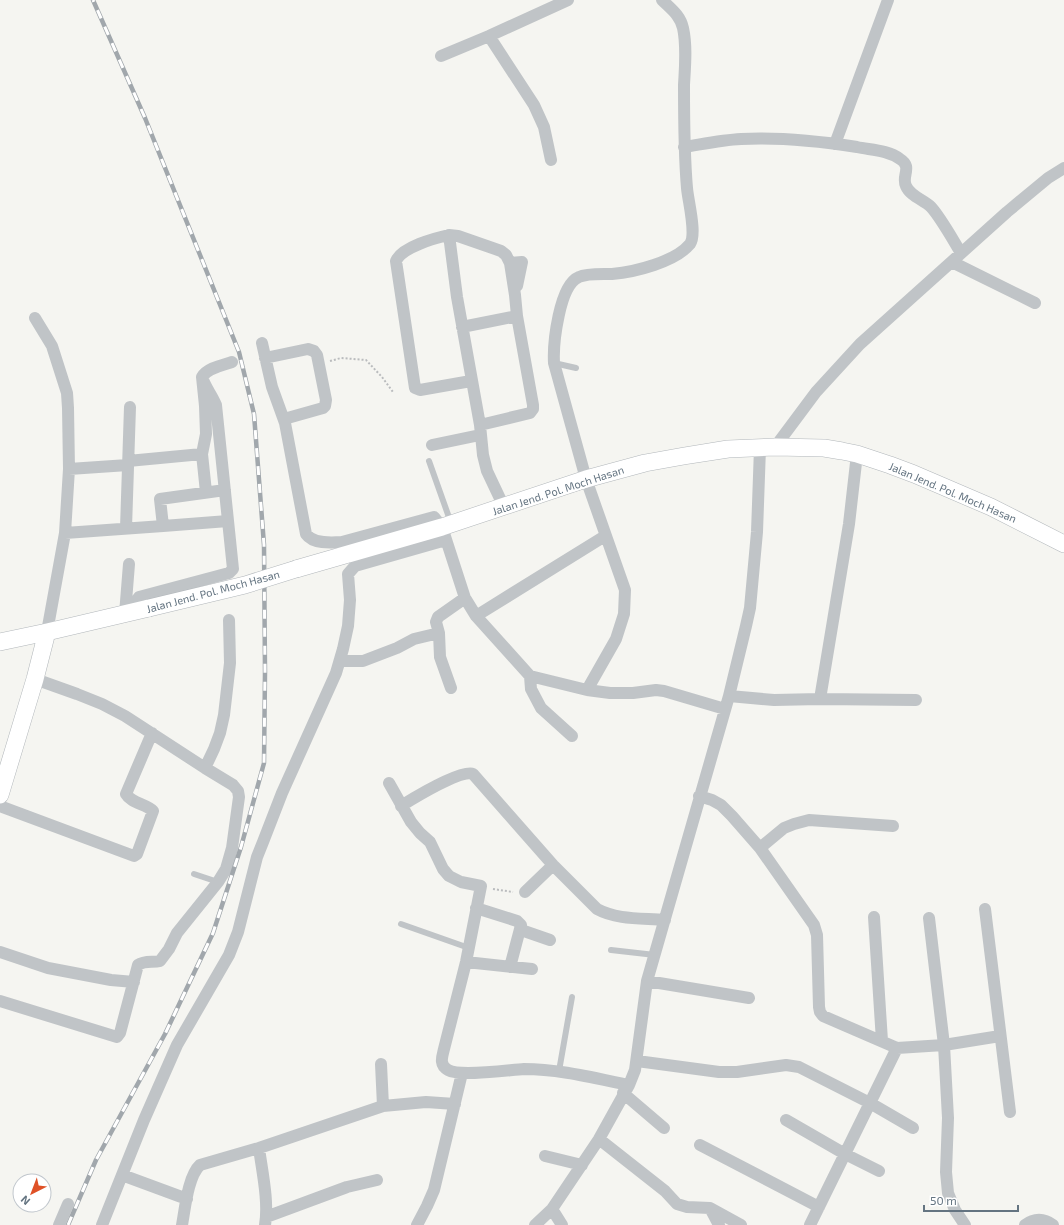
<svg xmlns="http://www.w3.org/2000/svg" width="1064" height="1225" font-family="'Exo 2',sans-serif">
<rect width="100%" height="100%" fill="#f5f5f1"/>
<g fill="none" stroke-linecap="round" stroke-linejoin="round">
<defs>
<path id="secondary" d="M296,569l146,-42 144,-48 59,-16 39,-7 44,-7 47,-2 49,1 18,3 15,3 33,11 24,9 77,33 73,37
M0,642l47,-10 102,-24
M0,795l35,-116 12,-47"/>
</defs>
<use href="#secondary" stroke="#b2b7bb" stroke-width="18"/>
<path stroke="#babcbe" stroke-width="2" stroke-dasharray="2 2" stroke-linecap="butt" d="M330,361l11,-3 25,2 16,17 11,15
M493,889l20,3"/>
<path stroke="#c0c4c7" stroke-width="6" d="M554,363l22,5
M429,461l22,62
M194,874l24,8
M401,924l68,24
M611,950l44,5
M559,1071l13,-74"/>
<path stroke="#c0c4c7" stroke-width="12" d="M489,36l45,69 10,22 7,33
M441,56l48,-20 79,-36
M835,144l53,-144
M684,147c19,-3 38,-7 57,-8 39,-2 77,2 116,8 14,3 31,3 43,12 13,8 1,17 6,27 4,10 18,14 25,21 10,11 22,33 30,46
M449,235c-14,3 -47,12 -53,26l19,127 5,2 51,-9
M952,262l83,41
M510,263l12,-1 -5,24
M35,318l17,28 15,47 1,15 1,61 -4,64 -18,99
M462,327l55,-11
M262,343l10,44 13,36 21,111c7,10 24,9 36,8l92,-25 8,10 23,71 11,18 54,60 57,14 23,3h23l23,-3 8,1 61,18
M265,358l43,-9 6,2 3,4 9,45 -1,6 -2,2 -39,11
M480,425l50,-12 3,-4v-4l-16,-89 -2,-21 -5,-32 -4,-8 -5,-4 -43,-15 -9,-1 8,62 23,128 3,30 4,16 17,36
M432,445l48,-10
M775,447l41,-55 44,-48 147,-132 41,-34 16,-10
M202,454l4,38
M128,461l74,-7 4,-20 -1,-28 -3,-29c5,-9 21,-12 30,-15
M69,469l59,-4
M225,490l-65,9 3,27 65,-5
M126,528l4,-121
M65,533l98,-7
M136,611v-10l3,-4 90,-24 4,-4 -17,-164c-4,-10 -11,-18 -14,-28
M125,614l4,-50
M476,616l129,-80
M340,661h23l34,-13 17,-9 25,-6
M530,676l1,13 10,19 31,28
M451,688l-11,-31 -1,-24 -3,-11 2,-5 27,-19
M587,690l29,-51 8,-25 1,-24 -39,-111 -32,-116c-1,-19 5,-78 25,-86 8,-4 25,-3 33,-3 23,-2 63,-12 78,-30 7,-10 -2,-43 -3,-56 -3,-34 -3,-68 -3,-103 1,-18 3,-39 -1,-57 -3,-13 -12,-19 -21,-28
M729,696l45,4 46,-1 29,-175 8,-70
M820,699l96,1
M205,768l9,-19 6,-16 4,-18 6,-52 -1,-43
M389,783l22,39 9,11 10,9 13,27 6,7 12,6 20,4 -15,76 -22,87c-2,8 -5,16 4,21 12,7 60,0 76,-1 35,0 70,9 105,16
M699,796l13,4 9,5 11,11 28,32 54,77 3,10 2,72 1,5 3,4 74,32 47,-3 56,-9
M0,806l134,50 3,-2 16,-43c-7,-7 -22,-8 -27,-17l26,-61
M401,806c13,-8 60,-37 72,-32l80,91 44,44c20,11 45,9 68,11
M760,848l24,-20 10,-4 15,-4 84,6
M525,892l28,-27
M476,908l41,13 4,4 -1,4 4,2 26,9
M985,909l25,203
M874,917l8,124
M929,918l15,127 4,73 -2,54 2,21 7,17 10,15
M0,952l48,16 63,12 23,2
M466,962l66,7
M510,967l10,-38
M647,981l102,17
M0,1001l117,36 3,-4 18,-68c7,-5 15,-2 22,-4l9,-12 8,-16 41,-51 8,-13 6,-21 7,-51 -1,-6 -5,-6 -28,-17 -80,-52 -23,-12 -25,-10 -42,-15
M637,1061l82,11h18l49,-7 13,2 71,36 43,25
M381,1064l2,42
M623,1093l41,35
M786,1120l59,34 34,17
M599,1139l66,52 12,13 10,3 23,1 31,17
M700,1145l119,62
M259,1148c3,23 10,54 6,77
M545,1156l37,9
M122,1175l65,24
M710,1208l9,17
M552,1209l10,16
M266,1217l81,-30 30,-7
M59,1225l9,-21
M102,1225l42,-105 33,-75 52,-90 9,-23 19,-75 6,-15 19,-49 54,-120 7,-24 5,-23 2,-26 -2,-26 7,-8 91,-26
M182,1225c3,-16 6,-49 18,-60l59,-17 124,-42 43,-4 29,2
M417,1225l10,-19 7,-16 28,-117
M535,1225l17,-16 47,-70 30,-54 6,-15 12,-89 82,-285 17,-70 4,-18 7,-76 3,-84
M810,1225l87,-177
M1025,1225c9,-7 19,-7 28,0"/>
<use href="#secondary" stroke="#fff" stroke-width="17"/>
<defs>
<path id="rail" d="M68,1225l28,-65 69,-126 48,-101 28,-86 23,-84 1,-91 -1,-127 -10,-131 -15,-62 -94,-234 -52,-118"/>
</defs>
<use href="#rail" stroke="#a1a7ac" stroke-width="4.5"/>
<use href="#rail" stroke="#fff" stroke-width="3" stroke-dasharray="9" stroke-linecap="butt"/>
<defs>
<path id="secondary-bridge" d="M149,608l96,-23 51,-16"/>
</defs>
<use href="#secondary-bridge" stroke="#b2b7bb" stroke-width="18" stroke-linecap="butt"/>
<use href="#secondary-bridge" stroke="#fff" stroke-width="17"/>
</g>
<g text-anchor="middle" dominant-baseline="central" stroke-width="4" stroke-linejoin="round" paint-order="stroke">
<g font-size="11" fill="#647481" stroke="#fff">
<text transform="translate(558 490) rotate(-18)">Jalan Jend. Pol. Moch Hasan</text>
<text transform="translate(953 492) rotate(23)">Jalan Jend. Pol. Moch Hasan</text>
<text transform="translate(213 591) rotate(-15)">Jalan Jend. Pol. Moch Hasan</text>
</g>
</g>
<g transform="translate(32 1193) rotate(222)"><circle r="19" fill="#ffffff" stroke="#c1c7cd"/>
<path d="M0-3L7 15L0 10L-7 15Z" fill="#df5126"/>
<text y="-6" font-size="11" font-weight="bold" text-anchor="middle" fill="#647481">N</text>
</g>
<path d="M924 1205v6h94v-6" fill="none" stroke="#647481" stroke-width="2"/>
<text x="930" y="1205" font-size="12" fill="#647481" stroke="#ffffff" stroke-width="3" paint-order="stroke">50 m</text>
</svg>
